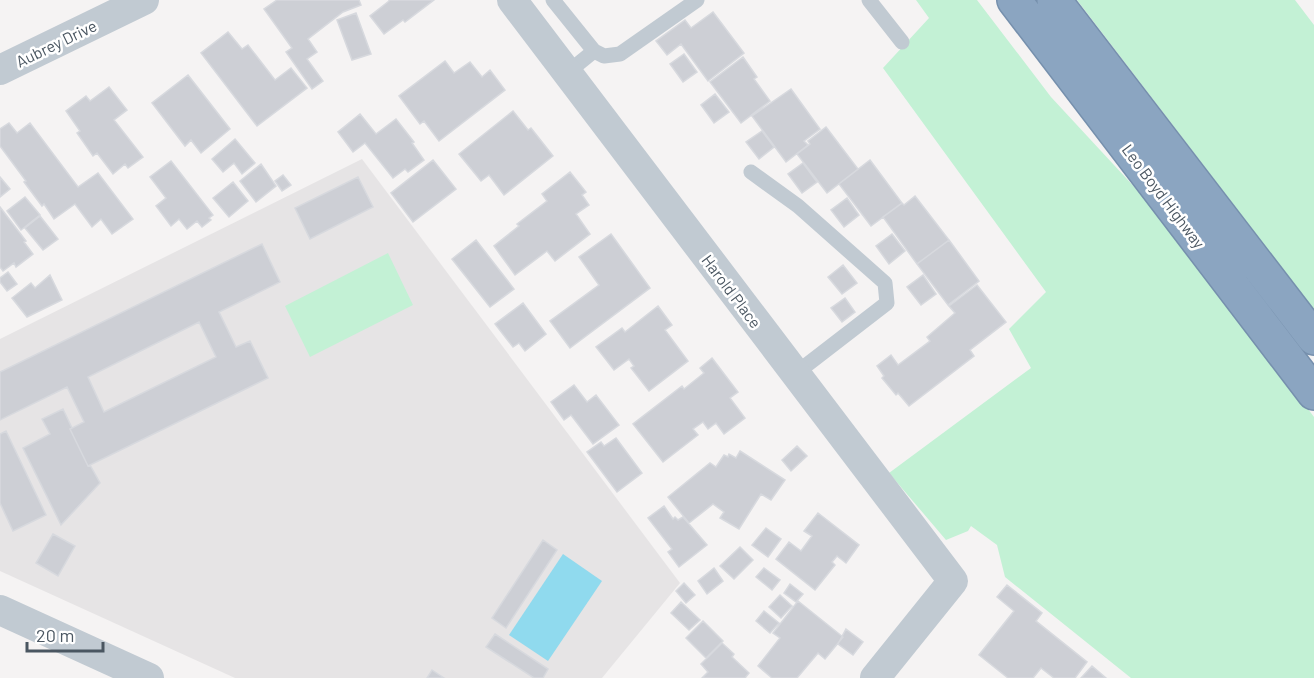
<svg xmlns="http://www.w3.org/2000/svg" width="1314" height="678" font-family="Barlow,sans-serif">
<rect width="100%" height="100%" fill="#f5f3f3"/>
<path fill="#e6e4e5" d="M362,159l318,424 -78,95h-367l-235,-107v-232z"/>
<path fill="#c3f1d5" d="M916,0h61l74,97 125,135 138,185v261h-183l-126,-101 -8,-32 -26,-19 -3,5 -22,9 -57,-67 142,-105 -22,-39 37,-37 -163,-224 46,-50z
M1077,0h218l19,25v285z
M388,253l25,52 -103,52 -25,-51z"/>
<path fill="#90daee" d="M563,554l39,27 -54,80 -39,-26z"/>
<path fill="#cdcfd5" stroke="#d7d9de" stroke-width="1.5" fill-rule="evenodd" d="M277,0h82l2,5 -18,7 -35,27 9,13 -10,7 16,22 -11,8 -26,-37 6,-4 -28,-39z
M389,0h45l-29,22 -2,-2 -19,14 -14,-18 19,-15z
M713,12l31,41 -36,28 -27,-37 -14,11 -11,-14 29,-21 6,8z
M356,13l15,41 -19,6 -15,-40z
M228,32l14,17 6,-4 27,35 16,-12 16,20 -50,38 -56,-73z
M684,54l13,18 -14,10 -13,-18z
M743,57l14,20 -3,2 16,22 -29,22 -31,-41z
M445,61l9,12 16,-11 12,15 8,-7 15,20 -66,51 -15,-20 -4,3 -21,-28z
M188,75l42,54 -29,24 -10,-13 -6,6 -33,-43z
M109,87l18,23 -13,10 29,37 -15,11 -3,-4 -12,10 -16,-21 -4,3 -16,-23 3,-2 -14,-20 20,-15 4,5z
M791,89l29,40 -16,12 4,4 -22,17 -34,-46z
M715,94l14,18 -15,11 -13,-18z
M513,111l15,19 3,-2 22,28 -49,39 -15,-20 -8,6 -22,-27z
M360,114l16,20 20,-15 18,23 -2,1 12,17 -16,12 -3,-3 -12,9 -28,-35 -12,9 -15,-20z
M9,123l8,10 13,-10 48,64 20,-14 35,46 -21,15 -11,-15 -9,8 -17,-23 -21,15 -10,-15 -2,2 -18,-24 2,-1 -26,-35v-17z
M826,127l32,42 -31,24 -30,-39 13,-10 -2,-3z
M762,131l12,16 -15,12 -13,-17z
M235,139l20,24 -13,11 -8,-11 -11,9 -11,-13z
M433,160l23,29 -43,33 -22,-29z
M870,160l32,43 -31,23 -32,-42z
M171,161l42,54 -4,3 2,2 -9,7 -5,-6 -10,8 -8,-10 -8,7 -15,-20 10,-8 -16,-21z
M803,163l14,19 -15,11 -14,-19z
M261,164l15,22 -20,16 -16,-21z
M570,172l16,20 -4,3 7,10 -13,9 14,20 -35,27 -8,-10 -32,24 -21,-29 25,-20 -2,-2 30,-23 -5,-7z
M283,175l8,10 -9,6 -7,-10z
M0,177l10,12 -10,8z
M358,177l15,30 -63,32 -15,-31z
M233,182l15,19 -19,16 -16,-19z
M915,196l34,44 -32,24 -34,-47 19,-14 2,2z
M25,197l15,18 -19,15 -14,-19z
M847,198l12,17 -15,12 -13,-17z
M0,207l26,34 -2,1 9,12 -17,13 -2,-4 -11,8 -3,-4z
M40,216l18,23 -15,11 -18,-22z
M611,234l39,54 -80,60 -20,-27 49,-36 -20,-28z
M892,234l13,17 -16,13 -13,-18z
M476,240l38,49 -24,18 -38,-48z
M949,240l30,41 -31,24 -31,-41z
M262,244l18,38 -61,30 17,35 14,-6 18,37 -180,88 -18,-37 14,-7 -17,-35 -67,33v-48zM199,322l17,35 -112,55 -16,-35z
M843,265l14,18 -15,11 -14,-17z
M8,272l9,12 -10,7 -7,-9v-4z
M50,275l12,25 -35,17 -15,-19 19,-15 4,5z
M923,275l13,19 -15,11 -14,-18z
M977,285l29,37 -36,28 4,6 -65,50 -11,-13 -2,2 -14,-17 2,-2 -7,-10 14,-11 7,10 32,-24 -3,-4 28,-24 -6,-7z
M845,298l10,14 -13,10 -11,-14z
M523,303l23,31 -21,17 -6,-8 -6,4 -18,-23z
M658,306l14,19 -7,5 23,31 -39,30 -18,-23 3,-2 -5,-7 -15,11 -18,-23 26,-19 3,4z
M712,358l26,34 -8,6 15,20 -21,16 -8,-11 -8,6 -5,-7 -10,7 5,6 -35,27 -30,-38 49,-38 2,3 20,-16 -4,-5z
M574,385l13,17 9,-7 23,30 -26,19 -22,-29 -7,5 -13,-18z
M63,409l9,19 -2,1 18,37 2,-1 10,18 -39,42 -38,-77 27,-14 -8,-15z
M6,431l40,84 -33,16 -13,-28v-69z
M616,438l26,35 -25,19 -30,-40 14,-10 3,4z
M797,446l10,10 -16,15 -9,-11z
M740,451l45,29 -14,20 -10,-6 -22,35 -19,-11 4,-6 -11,-8 -24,19 -21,-26 42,-34 6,4 8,-12 4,2 1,-3 7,4z
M664,506l9,13 2,-2 3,3 5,-3 24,28 -28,22 -11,-15 4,-3 -24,-31z
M818,513l41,32 -13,18 -9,-7 -5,6 3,3 -20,25 -39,-31 13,-17 12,9 11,-15 -8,-5z
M766,528l15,11 -13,18 -16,-12z
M53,534l22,12 -17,30 -22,-13z
M543,540l14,10 -51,78 -14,-10z
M740,547l13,13 -19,19 -14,-13z
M714,568l9,13 -16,13 -9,-13z
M764,568l16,12 -8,10 -16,-13z
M684,583l11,12 -9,8 -10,-12z
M790,584l13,10 -7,8 -12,-9z
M1007,585l35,28 -6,8 51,41 -12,16h-21l-13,-10 -8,10h-25l-29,-23 35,-44 -17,-14z
M780,595l12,11 -11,12 -12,-11z
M798,601l45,36 -18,22 -7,-6 -21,25h-25l-14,-12 22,-28 -7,-5z
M681,602l19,18 -11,10 -18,-17z
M764,611l15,12 -9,10 -14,-12z
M703,621l20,20 -17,17 -20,-20z
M846,629l17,13 -10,13 -15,-11z
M495,634l53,35 -5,9h-9l-48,-31z
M722,643l12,11 -2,3 17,16 -4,5h-43l6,-6 -7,-8z
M1092,666l14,12h-25z
M432,670l12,8h-17z"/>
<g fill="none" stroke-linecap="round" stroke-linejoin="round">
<defs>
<path id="highway" d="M1014,0l300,393
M1054,0l260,338"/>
</defs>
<use href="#highway" stroke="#7690ad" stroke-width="36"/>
<path stroke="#c1cad2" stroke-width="15" d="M553,0l41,51 10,5 16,-2 77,-54
M869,0l33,42
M567,73l27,-22
M751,172l47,34 87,77 2,20 -92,71"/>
<path stroke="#c1cad2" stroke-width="30" d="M512,0l441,581 -78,97
M0,70l144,-70
M0,610l149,68"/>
<use href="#highway" stroke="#8ba5c1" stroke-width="33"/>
</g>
<g text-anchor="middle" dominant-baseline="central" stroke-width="5" stroke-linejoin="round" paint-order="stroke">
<g font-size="16" fill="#4a5661" stroke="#fff">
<text transform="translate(56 43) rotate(-26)">Aubrey Drive</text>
<text transform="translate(1164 196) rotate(53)">Leo Boyd Highway</text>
<text transform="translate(732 291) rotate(53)">Harold Place</text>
</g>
</g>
<path d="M27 642v9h76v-9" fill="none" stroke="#4a5661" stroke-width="3"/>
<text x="36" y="642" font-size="18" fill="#4a5661" stroke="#ffffff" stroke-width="4.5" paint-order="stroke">20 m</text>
</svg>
